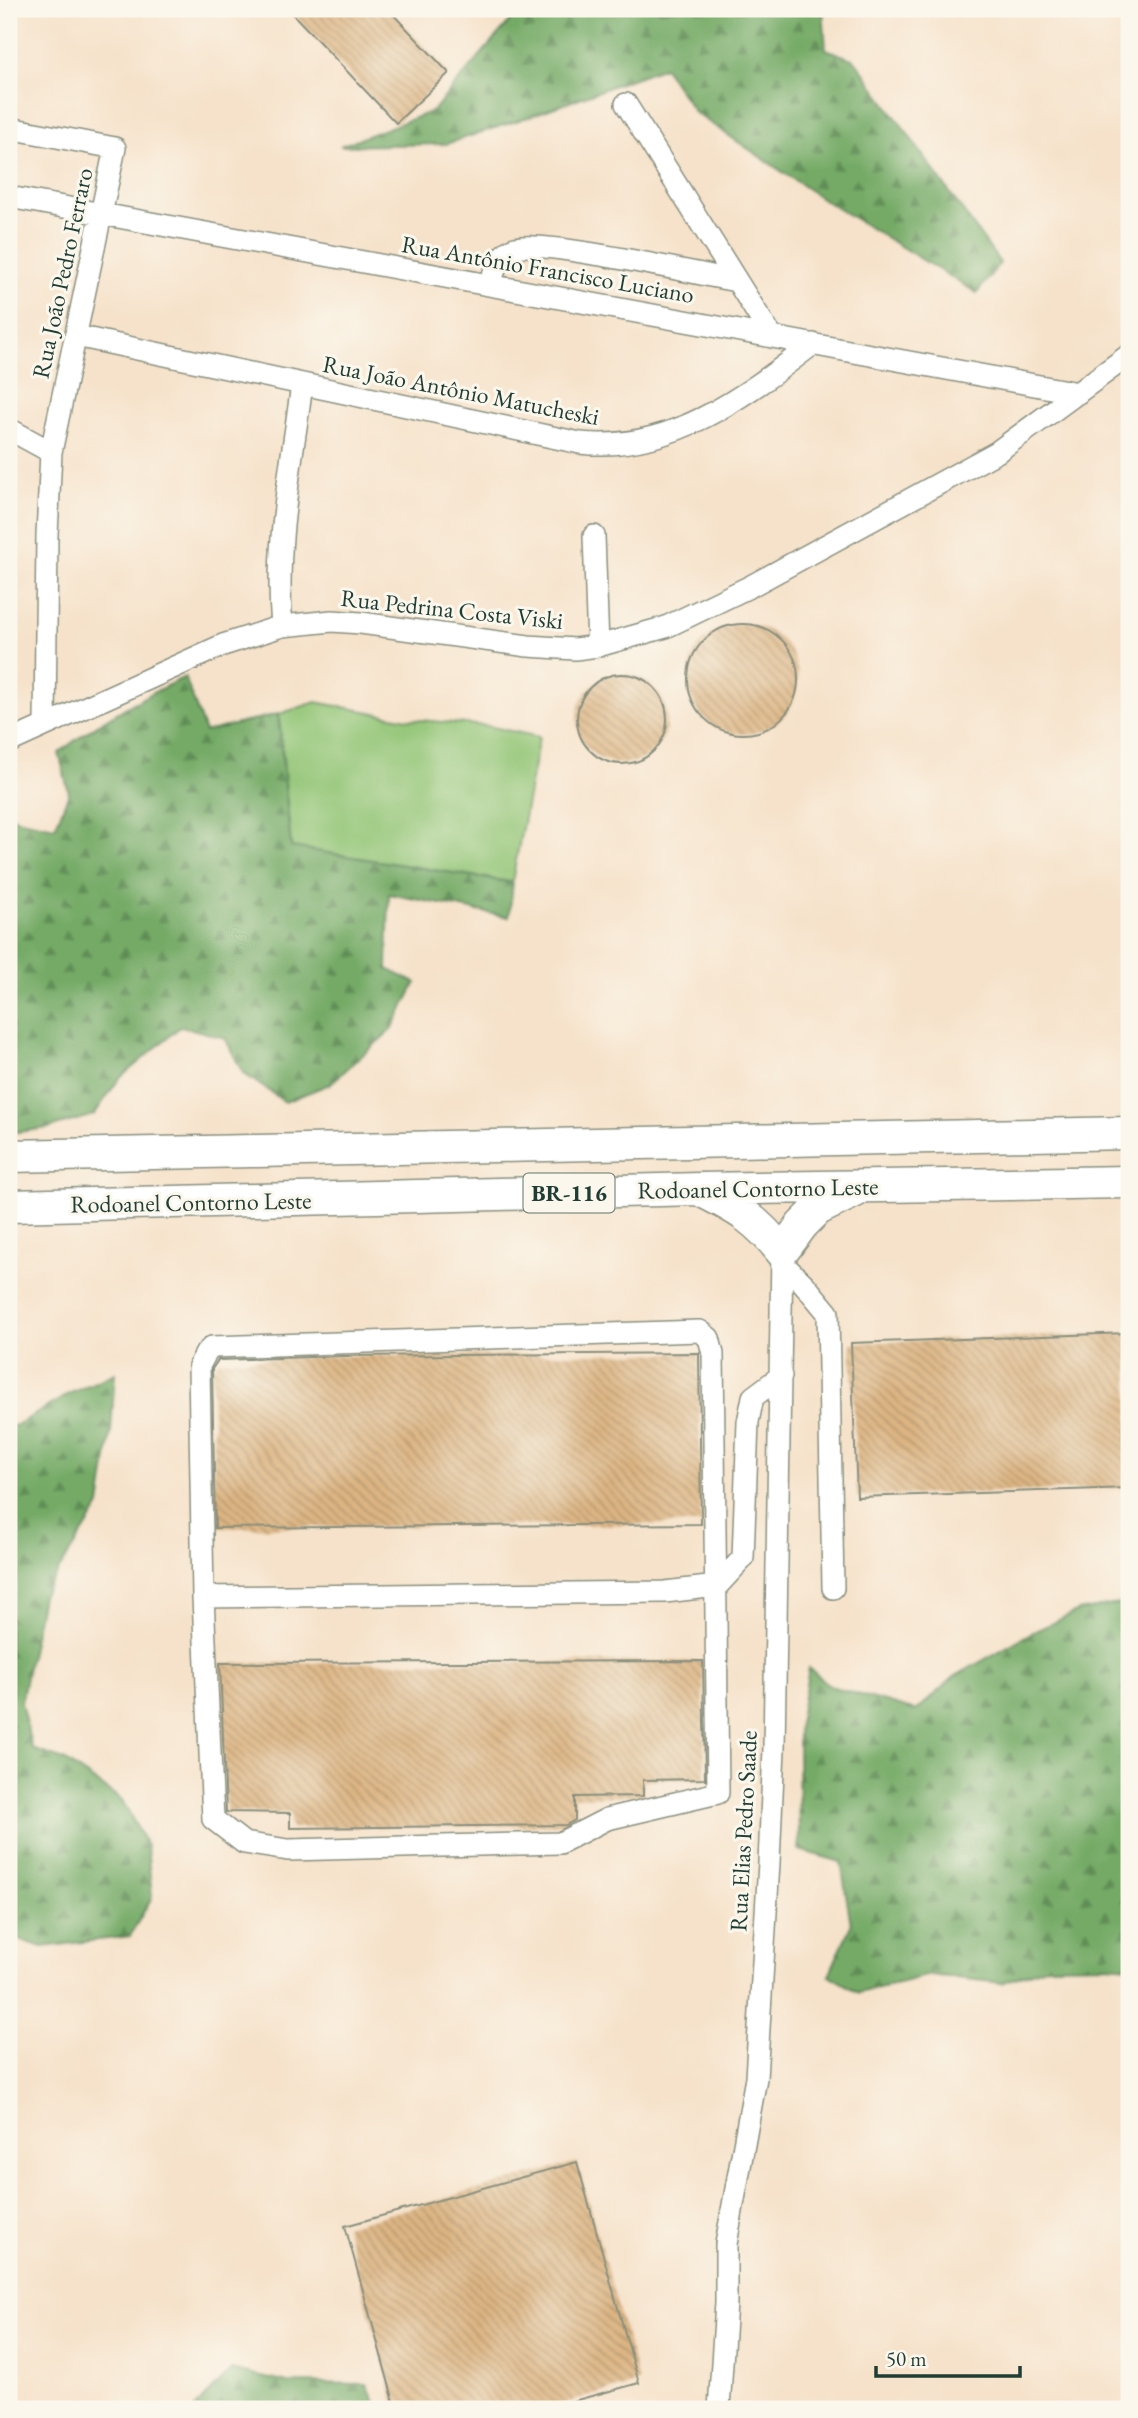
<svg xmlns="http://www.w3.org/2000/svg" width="1138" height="2418" font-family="'EB Garamond',serif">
<defs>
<pattern id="forest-firs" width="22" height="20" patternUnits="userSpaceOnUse" patternTransform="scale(1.75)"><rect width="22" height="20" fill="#74aa66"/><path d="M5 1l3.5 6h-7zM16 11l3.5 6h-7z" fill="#5f8c55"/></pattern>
<pattern id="building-back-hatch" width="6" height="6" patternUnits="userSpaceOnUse" patternTransform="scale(1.75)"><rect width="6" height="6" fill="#ddb583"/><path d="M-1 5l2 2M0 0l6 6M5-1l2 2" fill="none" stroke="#b3946c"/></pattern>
</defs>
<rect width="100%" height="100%" fill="#fbf7ec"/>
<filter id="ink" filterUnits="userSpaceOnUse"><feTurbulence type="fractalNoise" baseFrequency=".0143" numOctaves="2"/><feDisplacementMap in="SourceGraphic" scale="14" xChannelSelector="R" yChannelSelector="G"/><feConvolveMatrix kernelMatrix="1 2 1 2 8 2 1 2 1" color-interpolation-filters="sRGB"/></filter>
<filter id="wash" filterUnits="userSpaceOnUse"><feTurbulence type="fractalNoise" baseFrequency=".00686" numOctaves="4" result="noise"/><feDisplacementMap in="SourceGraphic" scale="28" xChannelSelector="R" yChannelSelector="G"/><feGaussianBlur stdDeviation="1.57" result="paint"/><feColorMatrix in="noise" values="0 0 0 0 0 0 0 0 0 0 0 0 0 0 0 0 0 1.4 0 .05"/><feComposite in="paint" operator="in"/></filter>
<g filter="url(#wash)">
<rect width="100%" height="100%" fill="#f6e2ca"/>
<path fill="#91c475" stroke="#588054" stroke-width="2" d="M316,702l92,17 80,7 51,11 -27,145 -221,-35 -12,-133z"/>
<path fill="url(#forest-firs)" stroke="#4a744d" stroke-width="2" d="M520,9h303l3,40 29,11 145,203 -23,30 -156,-95 -127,-86 -30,-45 -136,50 -82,27 -106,2 93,-35z
M185,677l20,55 73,-18 13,133 222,36 -4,34 -120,-23 -2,75 29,14 -24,46 -62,55 -45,18 -42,-29 -18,-35 -44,-12 -62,53 -25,36 -45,13 -40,5v-319l7,5 39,8 14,-34 -10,-40c38,-31 81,-55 126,-76z
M115,1373l-4,59 -11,74 -58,90 -21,106 11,47 32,11 58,40 25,46 5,51 -22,39 -87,11 -34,-10v-513l6,2 56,-33z
M1129,1602v365l-22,-2 -60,1 -45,17 -72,-8 -71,18 -30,-18 22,-50 -10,-63 -42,-12 -1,-121 11,-61 21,18 86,25 38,-34 77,-44 47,-22z
M231,2370l57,13 79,1 11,25h-184z"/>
<g id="blocks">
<path fill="url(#building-back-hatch)" d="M288,9h100l61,64 -53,50z
M688 679a55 55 0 1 1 110 0a55 55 0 1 1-110 0Z
M577 719a45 45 0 1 1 90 0a45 45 0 1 1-90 0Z
M1129,1333v155l-272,9 -6,-154z
M699,1353l2,171 -486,4 -3,-159 6,-9 127,-4z
M703,1661l2,118 -62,1v16l-68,1v23l-9,5 -276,3v-15l-64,-1 -6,-149z
M577,2162l62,221 -95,26h-148l-51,-183z"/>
</g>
</g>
<g filter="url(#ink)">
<use href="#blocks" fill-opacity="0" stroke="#8a907f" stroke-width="2"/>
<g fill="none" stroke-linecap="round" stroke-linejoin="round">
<defs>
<path id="minor" d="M626,104l146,233
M9,128l106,20 -64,304 -4,83 -2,189
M9,197l1069,196
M490,285c4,-14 8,-29 22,-36 20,-12 191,26 225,32
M76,336l504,107c91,10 165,-47 233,-99
M9,429l42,23
M594,536l4,110
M282,626c-8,-80 10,-163 20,-242
M9,742l214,-97 59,-19 50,-5 29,2 167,23 47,3 23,-3 68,-19 85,-41 246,-134 132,-97
M783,1264l21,20 24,29 5,275
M700,1331l9,7 4,16 5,439 -111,26 -47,24 -272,7 -44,-7 -31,-24 -10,-222 -4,-231 7,-13 6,-6z
M203,1597l462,-5 52,-6 26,-28 5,-136 5,-25 28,-21
M719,2409l7,-106v-59l30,-166 13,-215 5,-114 8,-497"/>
<path id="highway" d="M9,1156l1120,-23
M704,1192c36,18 53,28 78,60l20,-27 16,-16 39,-19
M9,1206l691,-17 429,-7"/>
</defs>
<use href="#minor" stroke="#8a907f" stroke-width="24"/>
<use href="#highway" stroke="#8a907f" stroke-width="35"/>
<use href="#minor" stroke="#fff" stroke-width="21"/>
<use href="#highway" stroke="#fff" stroke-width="32"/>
</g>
</g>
<g text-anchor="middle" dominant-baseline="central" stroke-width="6" stroke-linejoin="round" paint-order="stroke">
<rect fill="#fbf7ec" stroke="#61756b" stroke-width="2" x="523.5" y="1173.5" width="91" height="39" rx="5"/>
<g font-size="23" font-weight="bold" fill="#1f3d34">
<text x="569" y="1193">BR-116</text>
</g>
<g font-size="24" fill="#1f3d34" stroke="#fbf7ec">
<text transform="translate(548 269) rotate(10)">Rua Antônio Francisco Luciano</text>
<text transform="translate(62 273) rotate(-78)">Rua João Pedro Ferraro</text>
<text transform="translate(461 390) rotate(11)">Rua João Antônio Matucheski</text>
<text transform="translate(452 609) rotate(6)">Rua Pedrina Costa Viski</text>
<text transform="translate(758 1188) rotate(-1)">Rodoanel Contorno Leste</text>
<text transform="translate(191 1202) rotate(-1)">Rodoanel Contorno Leste</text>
<text transform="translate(743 1831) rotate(-87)">Rua Elias Pedro Saade</text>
</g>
</g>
<rect width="1138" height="2418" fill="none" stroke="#fbf7ec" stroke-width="35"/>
<path d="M876 2366v10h144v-10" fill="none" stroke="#1f3d34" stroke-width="3.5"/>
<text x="886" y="2366" font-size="21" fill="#1f3d34" stroke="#fbf7ec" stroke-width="5" paint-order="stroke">50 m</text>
</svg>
